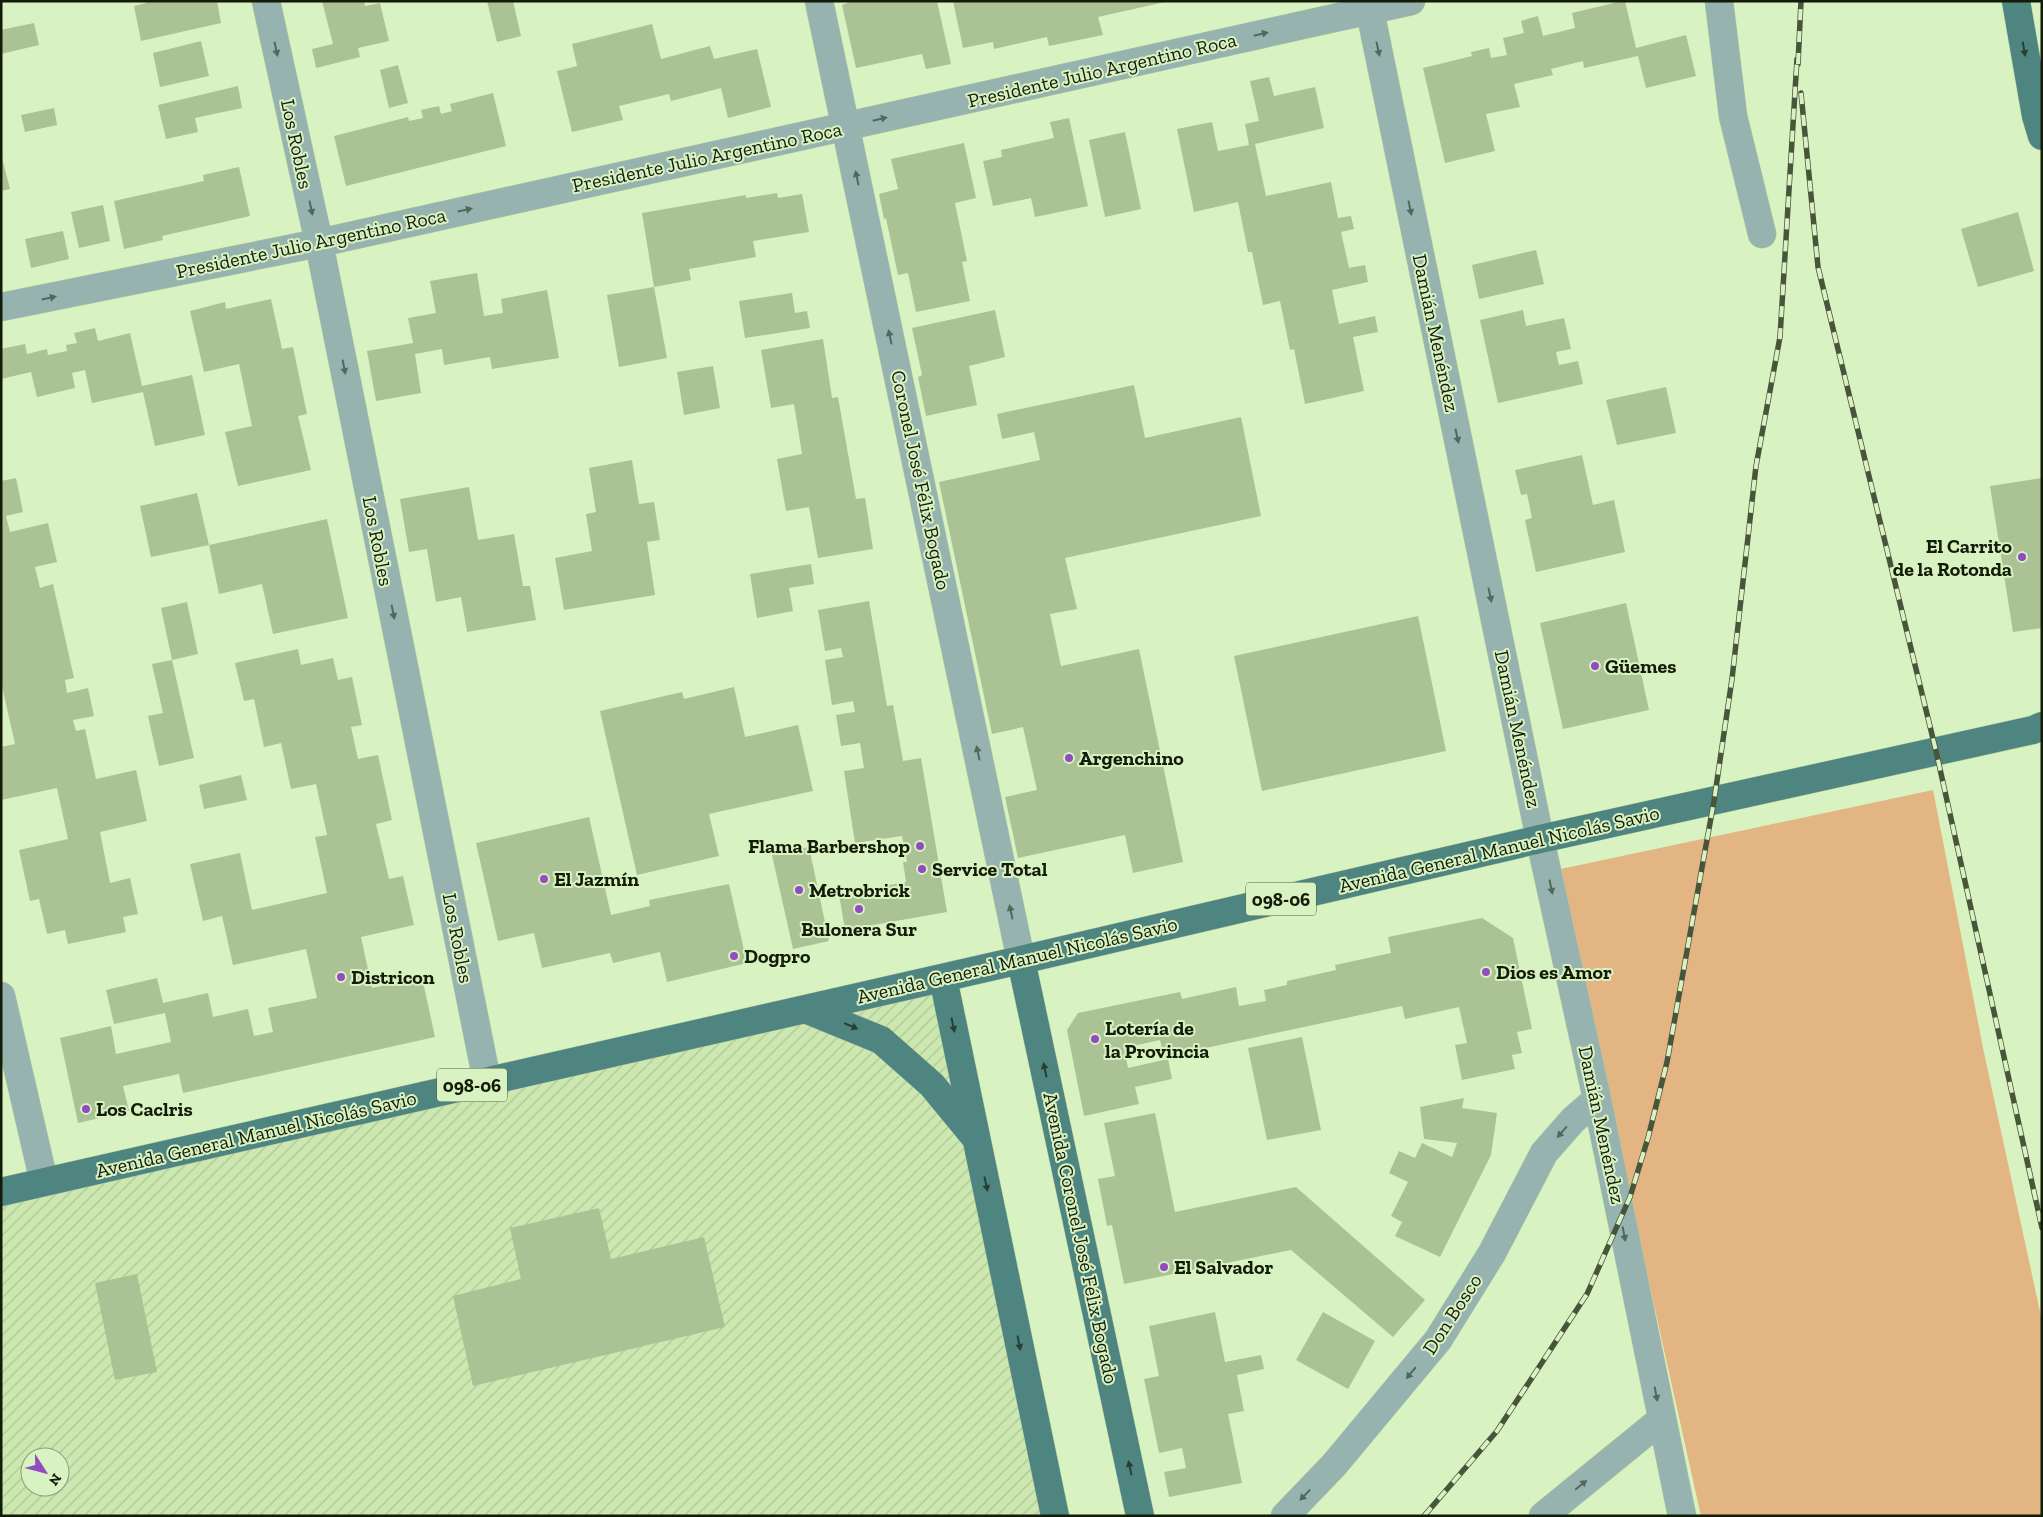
<svg xmlns="http://www.w3.org/2000/svg" width="2043" height="1517" font-family="'Zilla Slab',serif">
<defs>
<pattern id="industrial-furrows" width="10" height="10" patternUnits="userSpaceOnUse" patternTransform="scale(1.25)"><rect width="10" height="10" fill="#cce8b0"/><path d="M-1 1l2-2M0 10L10 0M9 11l2-2" fill="none" stroke="#aec696"/></pattern>
</defs>
<rect width="100%" height="100%" fill="#d9f2c1"/>
<path fill="url(#industrial-furrows)" fill-rule="evenodd" d="M943,978l112,538h-1054v-324zM30,1457h30v30h-30z"/>
<path fill="#e2b582" d="M1933,790l50,258 59,273v195h-341l-71,-319 -69,-328z"/>
<path fill="#abc394" d="M146,1h71l4,22 -80,18 -7,-35 12,-3z
M322,1h42l1,5 15,-3 9,38 -31,7 2,9 -44,11 -4,-19 21,-5z
M487,1h26l8,35 -24,6z
M852,1h85l14,63 -25,5 -4,-15 -66,14 -14,-63z
M953,1h212v1l-67,15 5,18 -54,11 -2,-9 -53,12 -1,-7 -30,6z
M1622,1h3l11,47 50,-13 10,41 -50,12 -8,-32 -54,12 -1,-7 -32,8 2,6 -39,9 6,23 -34,7 9,37 -50,12 -22,-95 49,-12 -1,-4 18,-4 2,10 16,-3 -4,-17 21,-5 -3,-12 17,-5 5,20 32,-8 -3,-15z
M34,23l5,22 -38,9v-24z
M652,24l9,35 49,-13 4,13 43,-10 14,58 -43,11 -7,-30 -50,13 -2,-7 -50,12 4,14 -51,12 -15,-61 20,-5 -5,-22z
M201,41l8,35 -49,11 -7,-34z
M398,65l10,38 -19,5 -9,-38z
M1269,77l5,19 41,-9 9,41 -69,16 11,52 65,-14 7,36 13,-2 3,13 -13,3 8,36 16,-3 3,17 -36,8 7,34 36,-8 3,16 -25,5 11,54 -59,13 -11,-55 -4,1 -10,-49 -17,4 -11,-53h-4l-10,-50 -44,10 -17,-83 35,-7 6,29 31,-6 -4,-21 14,-3 -9,-40z
M238,86l4,22 -47,10 3,14 -32,7 -8,-34z
M493,93l13,53 -160,40 -12,-50 74,-19 1,4 14,-3 -2,-8 18,-4 2,8 11,-3 -2,-7z
M54,108l3,17 -32,7 -4,-17z
M1069,118l19,88 -53,11 -4,-19 -38,8 -10,-45 19,-4 -1,-7 53,-12 -4,-16z
M1125,132l16,77 -36,8 -16,-77z
M964,143l12,55 -21,5 12,58 -5,1 8,39 -54,11 -8,-39 -10,2 -12,-57 -2,1 -5,-25 19,-5 -7,-30z
M1,154l9,35 -9,2z
M239,167l11,49 -88,20 1,4 -39,9 -10,-48 90,-20 -1,-6z
M777,193l1,5 24,-4 7,38 -56,9 3,16 -67,12 2,11 -37,7 -12,-74 104,-18v3z
M103,205l7,36 -31,7 -8,-36z
M2018,212l16,59 -56,16 -17,-58z
M63,231l6,28 -38,9 -6,-29z
M1536,250l8,34 -65,15 -7,-34z
M477,273l7,43 19,-3 -2,-14 46,-9 12,68 -67,11 -2,-12 -46,8 -2,-16 -27,5 6,39 -45,8 -9,-50 46,-8 -5,-25 28,-5 -6,-32z
M654,287l13,71 -48,9 -12,-72z
M792,293l3,20 12,-2 3,17 -65,10 -6,-37z
M271,299l11,50 11,-2 14,67 -9,2 13,54 -73,16 -13,-54 27,-6 -13,-62 -35,8 -14,-61 35,-9 1,7z
M995,310l10,47 -36,9 8,39 -51,11 -8,-39 4,-2 -10,-47z
M1523,310l3,16 38,-8 7,31 -15,3 3,13 19,-4 5,23 -85,19 -18,-83z
M95,328l3,13 32,-8 12,53 50,-11 13,60 -50,11 -12,-54 -51,11 -7,-33 -13,3 3,15 -38,9 -6,-25 -30,7v-30l24,-5 2,10 20,-5 1,6 19,-4 -1,-6 11,-2 -3,-10z
M823,339l9,59 6,-1 18,102 9,-1 8,51 -55,9 -9,-51 -23,4 -9,-52 25,-5 -8,-50 -23,4 -10,-58z
M713,366l7,42 -36,7 -7,-43z
M1134,385l11,53 96,-21 20,99 -196,42 12,51 -27,5 11,52 78,-17 44,213 -50,11 -8,-38 -107,23 -13,-61 32,-7 -14,-63 -31,7 -53,-252 101,-22 -6,-28 -32,7 -5,-25z
M1666,387l10,46 -59,12 -11,-45z
M1582,455l11,50 21,-5 11,52 -89,20 -11,-52 7,-2 -5,-24 -6,1 -6,-25z
M632,460l7,44 15,-2 6,38 -13,2 8,53 -91,15 -9,-52 37,-7 -6,-37 10,-2 -7,-44z
M16,478l7,34 -17,4 4,16 38,-9 9,39 -22,5 5,21 13,-4 21,94 -9,2 2,13 21,-5 6,28 -21,4 3,11 9,-2 11,50 40,-9 11,51 -47,11 10,51 20,-5 8,36 -15,3 3,15 -58,12 -3,-14 -18,4 -8,-35 -9,2 -11,-51 49,-11 -11,-51 -56,12v-53l14,-3 -14,-62v-201z
M2042,478v150l-29,4 -23,-146z
M469,487l9,53 36,-6 9,52h7l6,34 -69,12 -6,-35 -25,5 -9,-53 -18,3 -9,-53z
M197,493l12,52 118,-26 21,99 -75,16 -11,-50 -43,10 -10,-49 -58,12 -11,-51z
M811,564l3,20 -25,4 4,23 -36,7 -7,-44z
M869,601l18,105 6,-1 10,56 18,-3 26,154 -102,18 -6,-36 67,-12 -3,-20h4l-5,-26 -47,7 -11,-72 20,-3 -4,-25 -19,3 -5,-31 19,-3 -2,-11 -21,4 -7,-45 18,-3 -2,-9 -16,3 -7,-41z
M187,602l11,52 -26,6 -11,-52z
M1626,603l23,107 -86,19 -23,-106z
M1418,616l28,135 -184,40 -28,-135z
M298,649l3,16 32,-7 5,22 14,-3 10,48 -11,2 7,32 20,-4 14,65 -16,4 13,55 14,-3 11,49 -53,12 11,51 50,-11 13,60 -252,56 -4,-19 -56,12 6,25 -51,12 -18,-85 51,-12 5,28 55,-12 -6,-29 -51,11 -8,-34 51,-12 6,25 45,-10 5,24 35,-8 6,27 19,-4 -5,-24 49,-10 -11,-49 -73,16 -11,-49 -19,5 -13,-57 50,-11 12,57 75,-17 -12,-56 12,-2 -11,-51 -25,5 -10,-46 -17,4 -10,-48 -10,2 -9,-38z
M172,660l22,98 -35,8 -11,-50 15,-3 -11,-49z
M734,687l11,50 53,-12 15,66 -104,23 10,42 -82,19 -37,-164 82,-19 2,7z
M241,775l6,25 -43,9 -5,-24z
M589,817l22,98 39,-9 -1,-6 80,-16 18,79 -80,19 -7,-30 -47,11 -3,-10 -68,15 -8,-35 -36,8 -22,-98z
M809,847l20,94 -36,8 -21,-94z
M1482,918l31,20 19,91 -15,3 5,21 -10,2 3,14 -53,11 -7,-35 12,-2 -8,-36 -54,12 -3,-13 -238,51 -4,-17 -36,8 4,20 40,-9 4,20 -37,8 4,17 -55,12 -17,-86 11,-17 102,-21 2,7 54,-12 3,19 27,-5 -2,-11 23,-5v-4l49,-11 -1,-5 56,-12 -3,-16z
M1302,1037l19,93 -54,10 -19,-92z
M1464,1098l-2,10 35,5 -6,42 -51,102 -45,-21 7,-14 -11,-6 17,-34 -19,-9 10,-22 16,7 7,-15 30,14 5,-14 -33,-4 -4,-32z
M1155,1113l20,99 121,-25 129,113 -32,37 -102,-87 -167,34 -12,-59 -5,1 -9,-47 17,-3 -11,-53z
M599,1208l12,51 93,-22 21,90 -252,59 -20,-90 68,-17 -11,-51z
M137,1274l20,98 -42,8 -20,-97z
M1215,1312l10,50 36,-7 3,14 -27,6 7,36 -16,3 14,69 -73,14 -5,-25 22,-4 -4,-20 -23,5 -15,-74 15,-3 -10,-50z
M1323,1312l52,29 -27,48 -52,-29z"/>
<g fill="none" stroke-linecap="round" stroke-linejoin="round">
<defs>
<path id="minor" d="M266,1l53,242 168,838
M819,1l202,959
M1368,1l172,838 57,260 85,417
M1719,1l14,115 29,118
M1,307l318,-64 1092,-242
M1,996l43,186
M1285,1516l49,-51 104,-125 54,-87 52,-100 29,-33 24,-21
M1543,1516l118,-96"/>
<path id="major" d="M2016,1l20,115 6,20
M1021,960l119,556
M943,978l112,538
M805,1009l76,31 51,45 42,51
M1,1192l1020,-232 519,-121 493,-109 9,-4"/>
</defs>
<use href="#minor" stroke="#b5cba0" stroke-width="29"/>
<use href="#major" stroke="#b5cba0" stroke-width="29"/>
<use href="#minor" stroke="#96b3b0" stroke-width="28"/>
<use href="#major" stroke="#4e8581" stroke-width="28"/>
<defs>
<path id="rail" d="M1798,64l3,-63
M1801,93l17,174 118,484 106,477
M1424,1516l73,-85 90,-137 43,-97 18,-59 19,-76 47,-261 18,-122 24,-213 24,-129 17,-278"/>
</defs>
<use href="#rail" stroke="#49553b" stroke-width="5.5"/>
<use href="#rail" stroke="#d9f2c1" stroke-width="4" stroke-dasharray="11" stroke-linecap="butt"/>
</g>
<defs><path id="oneway-solid" d="M-6-.8H1V-3.2L6.5 0L1 3.2V.8H-6Z" transform="scale(1.25)"/></defs>
<g fill="#54675c">
<use href="#oneway-solid" transform="translate(1261 34) rotate(-13)"/>
<use href="#oneway-solid" transform="translate(276 49) rotate(78)"/>
<use href="#oneway-solid" transform="translate(1378 49) rotate(78)"/>
<use href="#oneway-solid" transform="translate(880 119) rotate(-13)"/>
<use href="#oneway-solid" transform="translate(857 178) rotate(-102)"/>
<use href="#oneway-solid" transform="translate(311 208) rotate(78)"/>
<use href="#oneway-solid" transform="translate(1410 208) rotate(78)"/>
<use href="#oneway-solid" transform="translate(465 210) rotate(-12)"/>
<use href="#oneway-solid" transform="translate(49 298) rotate(-12)"/>
<use href="#oneway-solid" transform="translate(890 337) rotate(-102)"/>
<use href="#oneway-solid" transform="translate(344 367) rotate(79)"/>
<use href="#oneway-solid" transform="translate(1457 436) rotate(78)"/>
<use href="#oneway-solid" transform="translate(1490 595) rotate(78)"/>
<use href="#oneway-solid" transform="translate(393 612) rotate(79)"/>
<use href="#oneway-solid" transform="translate(978 753) rotate(-102)"/>
<use href="#oneway-solid" transform="translate(1551 887) rotate(78)"/>
<use href="#oneway-solid" transform="translate(1011 912) rotate(-102)"/>
<use href="#oneway-solid" transform="translate(1562 1132) rotate(131)"/>
<use href="#oneway-solid" transform="translate(1624 1234) rotate(79)"/>
<use href="#oneway-solid" transform="translate(1411 1373) rotate(130)"/>
<use href="#oneway-solid" transform="translate(1656 1394) rotate(79)"/>
<use href="#oneway-solid" transform="translate(1581 1485) rotate(-39)"/>
<use href="#oneway-solid" transform="translate(1305 1495) rotate(134)"/>
</g>
<g fill="#284033">
<use href="#oneway-solid" transform="translate(2024 49) rotate(80)"/>
<use href="#oneway-solid" transform="translate(953 1025) rotate(78)"/>
<use href="#oneway-solid" transform="translate(851 1026) rotate(23)"/>
<use href="#oneway-solid" transform="translate(1045 1070) rotate(-102)"/>
<use href="#oneway-solid" transform="translate(986 1184) rotate(78)"/>
<use href="#oneway-solid" transform="translate(1019 1343) rotate(78)"/>
<use href="#oneway-solid" transform="translate(1130 1468) rotate(-102)"/>
</g>
<g fill="#924cc0" stroke="#d9f2c1" stroke-width="2">
<circle cx="2022" cy="557" r="5"/>
<circle cx="1595" cy="666" r="5"/>
<circle cx="1069" cy="758" r="5"/>
<circle cx="920" cy="846" r="5"/>
<circle cx="922" cy="869" r="5"/>
<circle cx="544" cy="879" r="5"/>
<circle cx="799" cy="890" r="5"/>
<circle cx="859" cy="909" r="5"/>
<circle cx="734" cy="956" r="5"/>
<circle cx="1486" cy="972" r="5"/>
<circle cx="341" cy="977" r="5"/>
<circle cx="1095" cy="1039" r="5"/>
<circle cx="86" cy="1109" r="5"/>
<circle cx="1164" cy="1267" r="5"/>
</g>
<g text-anchor="middle" dominant-baseline="central" stroke-width="4" stroke-linejoin="round" paint-order="stroke">
<g fill="#d9f2c1" stroke="#4e5c40" stroke-width="1">
<rect x="1246" y="882.5" width="70" height="33" rx="4"/>
<rect x="437" y="1068.5" width="70" height="33" rx="4"/>
</g>
<g font-size="19" font-weight="bold" fill="#131b09">
<text x="1281" y="899">098-06</text>
<text x="472" y="1085">098-06</text>
</g>
<g font-size="20" fill="#131b09" stroke="#d9f2c1">
<text transform="translate(1102 70) rotate(-13)">Presidente Julio Argentino Roca</text>
<text transform="translate(297 144) rotate(78)">Los Robles</text>
<text transform="translate(707 157) rotate(-12)">Presidente Julio Argentino Roca</text>
<text transform="translate(311 243) rotate(-12)">Presidente Julio Argentino Roca</text>
<text transform="translate(1436 333) rotate(78)">Damián Menéndez</text>
<text transform="translate(921 480) rotate(78)">Coronel José Félix Bogado</text>
<text transform="translate(378 541) rotate(79)">Los Robles</text>
<text transform="translate(1518 729) rotate(78)">Damián Menéndez</text>
<text transform="translate(1499 849) rotate(-13)">Avenida General Manuel Nicolás Savio</text>
<text transform="translate(458 938) rotate(79)">Los Robles</text>
<text transform="translate(1017 960) rotate(-13)">Avenida General Manuel Nicolás Savio</text>
<text transform="translate(1602 1125) rotate(78)">Damián Menéndez</text>
<text transform="translate(256 1134) rotate(-13)">Avenida General Manuel Nicolás Savio</text>
<text transform="translate(1081 1238) rotate(78)">Avenida Coronel José Félix Bogado</text>
<text transform="translate(1452 1314) rotate(-57)">Don Bosco</text>
</g>
<g font-size="20" font-weight="bold" fill="#131b09" stroke="#d9f2c1" text-anchor="start">
<text x="2012" y="546" text-anchor="end">El Carrito<tspan x="2012" dy="23">de la Rotonda</tspan></text>
<text x="1605" y="666">Güemes</text>
<text x="1079" y="758">Argenchino</text>
<text x="910" y="846" text-anchor="end">Flama Barbershop</text>
<text x="932" y="869">Service Total</text>
<text x="554" y="879">El Jazmín</text>
<text x="809" y="890">Metrobrick</text>
<text x="859" y="929" text-anchor="middle">Bulonera Sur</text>
<text x="744" y="956">Dogpro</text>
<text x="1496" y="972">Dios es Amor</text>
<text x="351" y="977">Districon</text>
<text x="1105" y="1028">Lotería de<tspan x="1105" dy="23">la Provincia</tspan></text>
<text x="96" y="1109">Los Caclris</text>
<text x="1174" y="1267">El Salvador</text>
</g>
</g>
<rect width="2043" height="1517" fill="none" stroke="#131b09" stroke-width="5"/>
<g transform="translate(45 1472) rotate(126)"><circle r="24" fill="#d9f2c1" stroke="#8a9c77"/>
<path d="M0-4L9 19L0 12L-9 19Z" fill="#924cc0"/>
<text y="-8" font-size="14" font-weight="bold" text-anchor="middle" fill="#131b09">N</text>
</g>
</svg>
